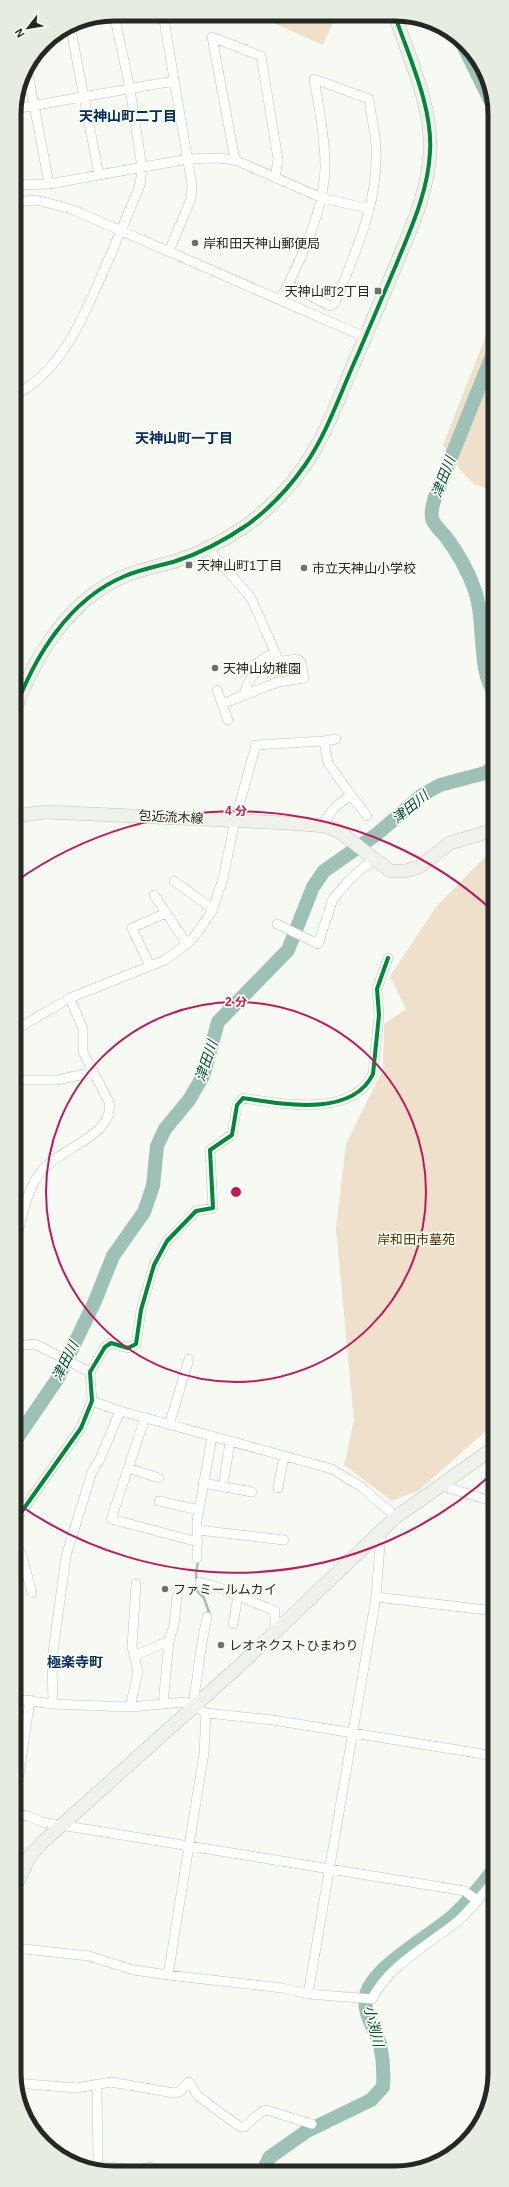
<svg xmlns="http://www.w3.org/2000/svg" width="509" height="2187" font-family="Helvetica,'Noto Sans JP',sans-serif">
<rect width="100%" height="100%" fill="#f7faf3"/>
<path fill="#eee0cb" d="M255,15h81l-13,30z
M494,315v175l-19,-5 -15,-15 -17,-25z
M494,854l1,569 -77,68 -26,10 -48,-36 10,-44 -18,-192 10,-85 37,-75 1,-45 22,-15 -16,-33 46,-69 48,-49z"/>
<g fill="none" stroke-linecap="round" stroke-linejoin="round">
<path stroke="#9dc1b6" stroke-width="2.5" d="M198,1562l-2,10 1,19 7,7 6,17"/>
<path stroke="#9dc1b6" stroke-width="14" d="M461,41l33,67
M494,351l-59,146c-2,6 -4,14 -3,21 2,8 9,13 14,19 11,15 22,34 28,51 12,31 3,80 20,104
M15,1441l43,-63 37,-77 18,-45 31,-44 9,-26 4,-40 8,-17 24,-29 14,-24 15,-54 70,-72 25,-63 11,-16 53,-37 45,-39 18,-10 45,-12 9,-6
M262,2172l8,-15 37,-26 64,-31 12,-13c1,-14 0,-29 -3,-43 -5,-15 -18,-31 -14,-49 8,-30 67,-60 89,-81 15,-14 27,-30 40,-46"/>
<defs>
<path id="street" d="M163,14l29,171 -1,14 -22,52
M70,25l29,150
M212,37l49,19 17,103 -3,19
M212,37l23,123
M27,68l22,116
M17,97l6,-6 -2,-11
M14,109l160,-28
M14,185l35,-1 139,-25 30,-1 17,2 87,38 48,11
M14,202l22,-2 35,9 294,128
M280,300c20,-38 44,-89 45,-133 0,-29 -6,-59 -11,-88l55,20c2,16 6,32 7,48 3,56 -21,106 -41,156l-5,3 -42,-22
M14,396c48,-26 69,-77 89,-124 13,-29 25,-58 37,-87l2,-17 -12,-79 -16,-75
M208,548l43,50 28,63
M252,666l23,-14
M217,690l11,30
M222,704l56,-22 26,-4 -3,-16 -4,-3c-26,3 -47,7 -53,36
M324,741l12,-2
M351,795l16,21
M174,881l35,25 3,5
M154,895l33,49
M277,924l41,20 15,-45 17,-20 24,-21
M150,966l-18,-38 34,-15
M15,1030l55,-32 95,-38 22,-16 10,-11 15,-22 11,-32 12,-59 21,-75 68,-4 4,22 23,32 -16,12 -14,19
M15,1080h42l37,-8
M15,1245c6,-24 11,-55 27,-75 19,-22 73,-35 67,-68l-26,-50v-23l-13,-31
M15,1346l20,-2 55,28
M92,1401l28,10 212,58 28,17 36,31
M145,1418l-34,101 87,23
M169,1425l20,-66
M128,1468l31,10
M224,1479l6,-37
M203,1483l49,9
M442,1486l53,16
M278,1488l6,-32
M159,1501l40,9
M15,1521l66,-93 11,-27 -2,-29 15,-25 6,-4 17,5 8,-4 5,-34 13,-45 13,-24 29,-30 17,-3 -3,-58 22,-15 5,-30 6,-7c38,6 109,20 130,-24l6,-59 -2,-26 11,-31
M198,1530l86,10
M381,1532l-5,65 119,14
M15,1554l6,-2 11,41
M197,1558v-37l15,-84
M200,1582l15,4 60,25v21
M233,1624l5,-28
M134,1656l30,-13
M15,1699l38,5 77,3 55,-5 21,11 67,7 222,36
M53,1704l-1,-45 14,-103 26,-84 7,-11 21,-50
M163,1704l6,-63 5,-16 3,-29
M194,1706c-1,-12 3,-23 4,-35 2,-18 5,-35 9,-54
M130,1707l8,-35 -6,-25 4,-63
M15,1774l4,1 11,-75
M15,1814l13,2 14,6 423,69 11,9
M15,1948l74,8 45,14 34,5 114,13 26,6 64,5c16,-33 58,-55 86,-78 13,-11 25,-28 37,-41
M168,1975l36,-222 2,-40
M308,1994l68,-397
M15,2083l62,5 34,-6 63,11 5,-1 10,-10 9,14 42,31h4l16,-14 6,-3 46,14
M97,2086l1,80 40,4 12,-3 5,4"/>
<path id="secondary" d="M14,712c20,-55 55,-113 111,-136 17,-7 34,-10 51,-15 25,-8 49,-21 71,-36 22,-16 42,-37 58,-60 23,-33 36,-74 53,-111 13,-30 25,-59 38,-89 15,-37 32,-73 34,-113 3,-44 -21,-95 -35,-136
M14,816l32,-4 241,11 39,3 14,6 50,39h15l14,-4 31,-24 44,-13
M15,1887l15,-31 14,-15 194,-174 158,-150 99,-70"/>
</defs>
<use href="#street" stroke="#c0c2bd" stroke-width="10"/>
<use href="#secondary" stroke="#c0c2bd" stroke-width="14"/>
<use href="#street" stroke="#fefefd" stroke-width="9"/>
<use href="#secondary" stroke="#f1f1ec" stroke-width="13"/>
<defs>
<path id="cycleway" d="M14,712c20,-55 55,-113 111,-136 17,-7 34,-10 51,-15 25,-8 49,-21 71,-36 22,-16 42,-37 58,-60 23,-33 36,-74 53,-111 13,-30 25,-59 38,-89 15,-37 32,-73 34,-113 3,-44 -21,-95 -35,-136
M15,1521l66,-93 11,-27 -2,-29 15,-25 6,-4 17,5 8,-4 5,-34 13,-45 13,-24 29,-30 17,-3 -3,-58 22,-15 5,-30 6,-7c38,6 109,20 130,-24l6,-59 -2,-26 11,-31"/>
</defs>
<use href="#cycleway" stroke="#f8fdf0" stroke-width="6"/>
<use href="#cycleway" stroke="#00873e" stroke-width="4"/>
</g>
<g fill="none" stroke="#c2185b" stroke-width="2">
<circle cx="236" cy="1192" r="190"/>
<path d="M493 1473A381 381 0 0 1 15 1502M15 882A381 381 0 0 1 493 911"/>
</g>
<g fill="#6e716b" stroke="#f8fdf0" stroke-width="1.5">
<circle cx="195" cy="243" r="4"/>
<rect x="374" y="287" width="8" height="8" rx="2"/>
<rect x="185" y="561" width="8" height="8" rx="2"/>
<circle cx="304" cy="568" r="4"/>
<circle cx="215" cy="668" r="4"/>
<circle cx="165" cy="1589" r="4"/>
<circle cx="221" cy="1645" r="4"/>
</g>
<g text-anchor="middle" dominant-baseline="central" stroke-width="3.5" stroke-linejoin="round" paint-order="stroke">
<g font-size="13" fill="#252722" stroke="#f8fdf0" text-anchor="start">
<text x="203" y="243">岸和田天神山郵便局</text>
<text x="370" y="291" text-anchor="end">天神山町2丁目</text>
<text x="197" y="565">天神山町1丁目</text>
<text x="312" y="568">市立天神山小学校</text>
<text x="223" y="668">天神山幼稚園</text>
<text x="173" y="1589">ファミールムカイ</text>
<text x="229" y="1645">レオネクストひまわり</text>
</g>
<g font-size="13" fill="#252722" stroke="#f8fdf0">
<text transform="translate(171 817) rotate(3)">包近流木線</text>
</g>
<g font-size="13" fill="#503308" stroke="#f8fdf0">
<text x="416" y="1239">岸和田市墓苑</text>
</g>
<g font-size="14" font-weight="bold" fill="#062e61" stroke="#f8fdf0">
<text x="128" y="116">天神山町二丁目</text>
<text x="184" y="438">天神山町一丁目</text>
<text x="75" y="1662">極楽寺町</text>
</g>
<g font-size="14" font-style="italic" fill="#004b3f" stroke="#f8fdf0">
<text transform="translate(443 477) rotate(-69)">津田川</text>
<text transform="translate(410 807) rotate(-39)">津田川</text>
<text transform="translate(206 1061) rotate(-71)">津田川</text>
<text transform="translate(65 1361) rotate(-64)">津田川</text>
<text transform="translate(374 2026) rotate(76)">小渕川</text>
</g>
</g>
<path d="M0 0H509V2187H0ZM114 21H395A93 93 0 0 1 488 114V2073A93 93 0 0 1 395 2166H114A93 93 0 0 1 21 2073V114A93 93 0 0 1 114 21Z" fill="#e7ece0" fill-rule="evenodd"/>
<path fill="none" stroke="#252722" stroke-width="5" d="M114 21H395A93 93 0 0 1 488 114V2073A93 93 0 0 1 395 2166H114A93 93 0 0 1 21 2073V114A93 93 0 0 1 114 21Z"/>
<circle cx="236" cy="1192" r="6" fill="#c2185b" stroke="#f8fdf0" stroke-width="2"/>
<g font-size="12" text-anchor="middle" font-weight="bold" fill="#c2185b" stroke="#f8fdf0" stroke-width="3.5" stroke-linejoin="round" paint-order="stroke">
<text x="236" y="815">4 分</text>
<text x="236" y="1006">2 分</text>
</g>
<g transform="translate(28 28) rotate(239)" stroke="#f8fdf0" stroke-width="3" paint-order="stroke">
<path d="M0-3L7 15L0 10L-7 15Z" fill="#252722"/>
<text y="-6" font-size="11" font-weight="bold" text-anchor="middle" fill="#252722">N</text>
</g>
</svg>
